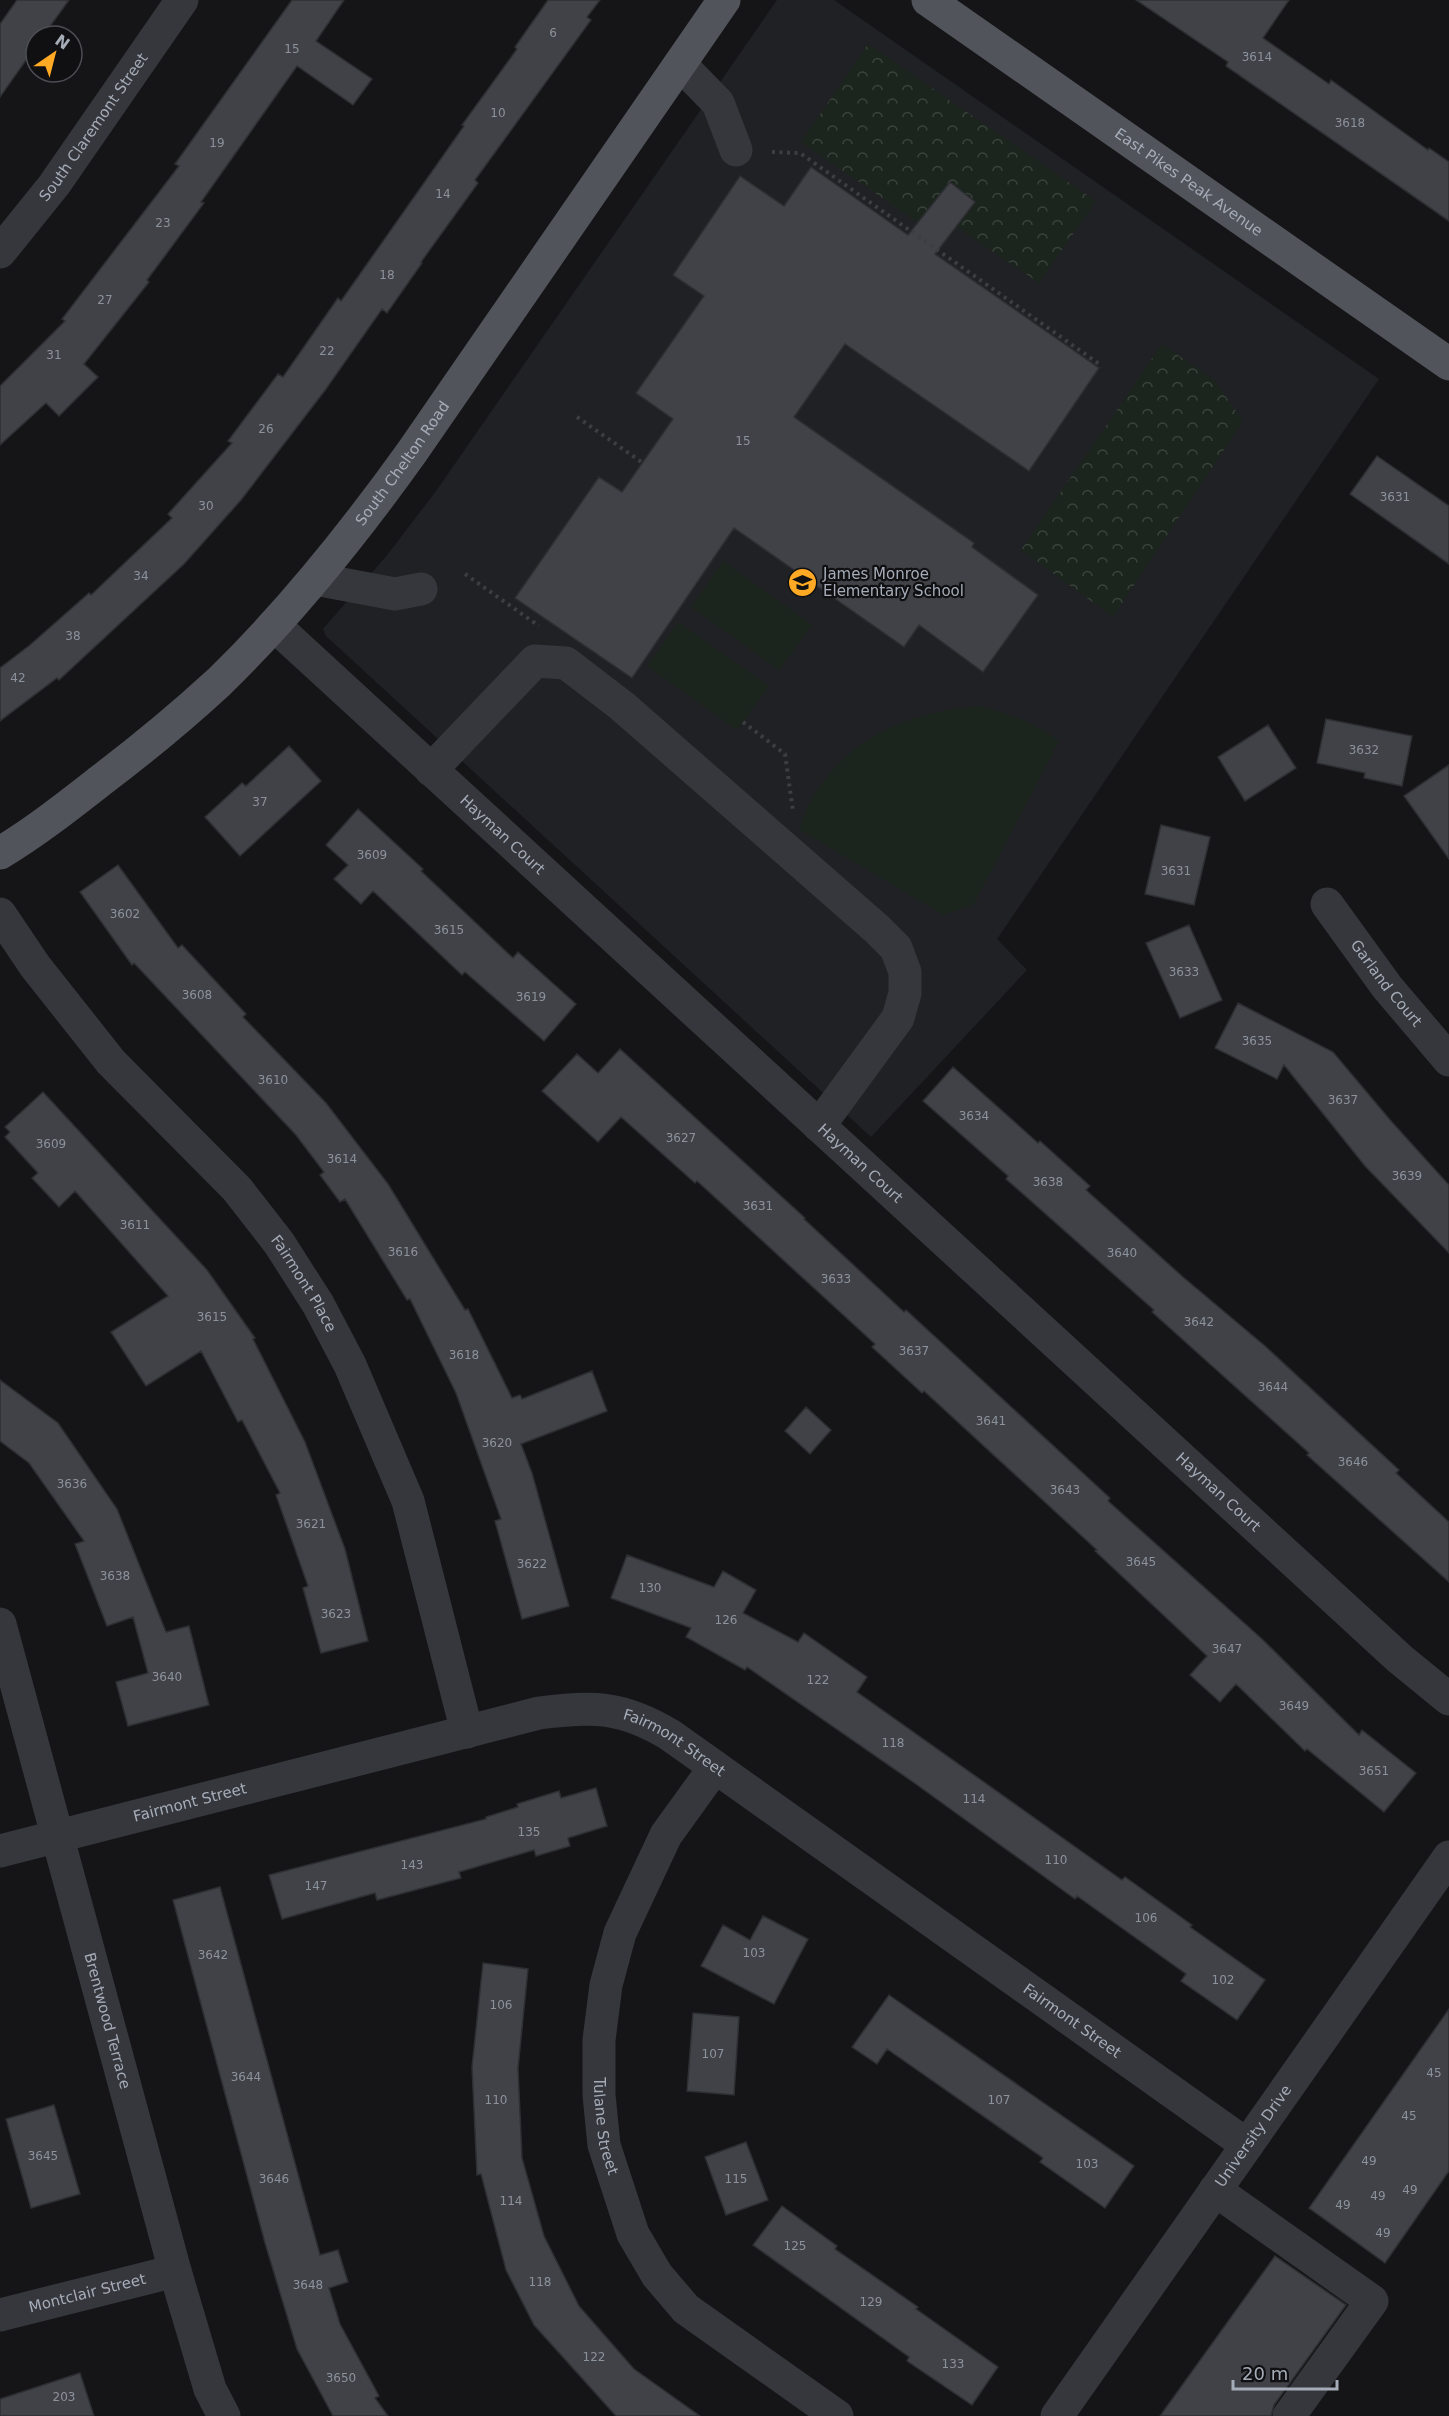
<svg xmlns="http://www.w3.org/2000/svg" width="1449" height="2416" font-family="'DejaVu Sans',sans-serif">
<defs>
<pattern id="forest-crowns" width="20" height="18" patternUnits="userSpaceOnUse" patternTransform="scale(1.5)"><rect width="20" height="18" fill="#1c251d"/><path d="M2 6a3 3 0 1 1 6 0M12 15a3 3 0 1 1 6 0" fill="none" stroke="#3a423c"/></pattern>
</defs>
<rect width="100%" height="100%" fill="#151517"/>
<path fill="#202124" d="M777,0h57l545,379 -382,560 30,31 -156,167 -545,-501 -3,-7 65,-75 48,-63z"/>
<path fill="url(#forest-crowns)" d="M868,44l228,157 -57,82 -88,-60 -11,15 -139,-96z
M1162,344l52,36 29,41 -130,196 -92,-67z"/>
<path fill="#1c251d" d="M723,561l89,64 -33,45 -88,-63z
M678,622l91,64 -32,44 -90,-64z
M981,706c29,8 54,17 78,35l-85,163 -31,11 -144,-86c5,-11 8,-24 15,-34 37,-60 99,-84 167,-89z"/>
<path fill="#404247" stroke="#2e2f33" stroke-width="1.5" d="M17,0h52l-26,36h-7v10l-36,51v-73z
M292,0h52l-28,41 56,38 -19,26 -56,-39 -96,136 3,1 -57,77 2,2 -65,82 14,13 -39,39 -13,-13 -46,42v-59l65,-65 -3,-2 117,-153 -4,-2z
M548,0h52l-13,17 4,3 -116,160 3,3 -57,79 1,1 -35,50 -5,-4 -56,80 -85,111 -57,64 -125,116 -2,-2 -57,43v-53l30,-23 59,-52 2,2 81,-77 -4,-4 64,-71 -4,-2 50,-67 5,3 55,-79 3,3 123,-175 -2,-1 55,-76 -2,-2z
M1136,0h153l-26,38 66,46 2,-4 97,70 1,-2 20,14v59l-223,-155 2,-4z
M811,167l97,68 42,-53 25,20 -40,52 164,114 -70,103 -184,-127 -51,73 180,126 -2,4 66,48 -55,77 -64,-47 -15,22 -170,-119 -102,150 -117,-80 84,-121 23,15 51,-73 -37,-26 68,-97 -31,-21 67,-99 44,30z
M1377,456l72,50v58l-99,-70z
M1326,719l86,17 -10,50 -38,-8 1,-5 -48,-10z
M1268,725l28,43 -51,33 -27,-44z
M289,746l32,35 -81,75 -35,-39 37,-34 4,3z
M1449,765v94l-45,-63z
M358,809l65,60 -2,2 92,87 5,-6 58,52 -32,37 -79,-69 -3,3 -89,-84 -12,13 -27,-25 14,-14 -22,-20z
M1161,825l49,12 -16,68 -49,-11z
M118,865l60,83 4,-3 64,69 -3,3 83,86 62,81 77,126 3,-1 44,89 8,-3 2,4 70,-28 15,40 -86,33 11,29 37,133 -47,13 -27,-98 6,-2 -45,-126 -46,-94 -3,1 -62,-101 -5,3 -20,-27 4,-3 -28,-37 -162,-172 -2,2 -52,-73z
M1189,925l33,75 -42,18 -34,-75z
M1238,1003l95,49 58,69 58,64v68l-84,-87 -81,-101 -7,14 -62,-31z
M620,1049l185,169 -1,1 100,93 2,-2 204,188 -2,3 154,138 97,96 3,-5 54,43 -32,39 -77,-63 -2,2 -69,-67 -16,18 -30,-27 17,-19 -112,-105 2,-1 -173,-159 -2,2 -50,-46 3,-3 -178,-163 -2,2 -74,-66 -23,25 -56,-51 35,-37 21,19z
M953,1067l85,76 2,-2 50,45 -4,4 97,87 82,69 134,124 -3,3 53,49v60l-142,-127 2,-2 -157,-141 2,-2 -148,-131 2,-3 -85,-75z
M43,1092l164,178 48,68 -2,1 52,103 40,107 23,92 -47,12 -18,-65 5,-2 -32,-91 4,-2 -38,-73 -4,2 -37,-71 -55,35 -35,-54 57,-36 -93,-105 -16,16 -27,-29 6,-5 -33,-36 5,-5 -5,-5z
M0,1380l58,43 59,86 49,123 23,-6 20,79 -81,21 -12,-44 32,-9 -15,-56 -26,9 -32,-82 9,-3 -55,-78 -29,-22z
M806,1407l25,23 -21,24 -25,-23z
M627,1555l87,32 9,-16 33,19 -13,23 55,29 6,-9 63,44 -10,15 265,188 3,-3 67,48 -2,2 75,53 -28,40 -56,-39 5,-7 -109,-78 -2,3 -162,-117 -166,-115 -2,3 -59,-33 5,-9 -80,-30z
M596,1788l11,38 -39,12 2,8 -34,10 -2,-6 -75,22 2,6 -84,22 -2,-7 -93,26 -13,-44 217,-56v-2l32,-10 -1,-3 42,-13 2,7z
M220,1887l100,368 18,-5 10,32 -19,6 11,36 39,72 -4,2 13,18h-55l-36,-67 -32,-106 -92,-343z
M763,1916l45,23 -34,65 -73,-38 22,-41 27,15z
M483,1963l45,6 -10,99 4,90 22,78 35,70 55,63 66,47h-84l-82,-91 -28,-55 -25,-96 -4,1 -5,-108z
M889,1995l245,171 -29,42 -65,-46 3,-4 -156,-109 -10,15 -25,-17z
M1449,2009v162l-64,92 -76,-55z
M693,2013l46,4 -5,78 -47,-4z
M54,2105l26,89 -49,14 -25,-89z
M746,2142l22,58 -42,15 -21,-58z
M782,2206l55,40 -2,3 83,58 -2,2 82,58 -26,38 -65,-44 2,-4 -156,-112z
M1275,2256l71,49 -72,100 -3,11h-111z
M80,2373l14,43h-94v-17z"/>
<g fill="none" stroke-linecap="round" stroke-linejoin="round">
<path stroke="#3b3e43" stroke-width="4" stroke-dasharray="3 4.5" stroke-linecap="butt" d="M772,152l28,1 302,213
M577,417l66,46
M465,574l74,52
M743,722l42,32 8,57"/>
<g stroke="#35373c" stroke-width="33">
<path d="M680,64l38,39 18,47"/>
<path id="s1" d="M0,252l54,-67 128,-185"/>
<path d="M315,579l80,15 26,-5"/>
<path id="s2" d="M274,625l1126,1034 49,40"/>
<path d="M431,770l104,-109 31,2 56,43 255,223 19,19 9,24v21l-7,25 -79,108"/>
<path id="s3" d="M1327,904l60,83 62,73"/>
<path id="s4" d="M0,914l35,52 76,96 126,127 42,54 39,61 32,61 58,136 59,231"/>
<path id="s5" d="M0,1624l175,647 35,118 14,27"/>
<path id="s6" d="M715,1767l-49,68 -46,98 -14,52 -7,55v55l5,50 29,89 24,41 29,34 151,107"/>
<path id="s7" d="M0,1851l539,-138c54,-7 83,-7 131,22l577,410"/>
<path d="M1215,2190l157,111 -83,115"/>
<path id="s8" d="M0,2315l175,-44"/>
<path id="s9" d="M1057,2416l392,-559"/>
</g>
<g stroke="#51545b" stroke-width="33">
<path id="s10" d="M928,0l521,364"/>
<path id="s11" d="M0,853c35,-21 68,-47 100,-72 41,-31 81,-64 119,-99 72,-70 135,-149 193,-230l312,-452"/>
</g>
</g>
<defs>
<symbol id="school-disc" viewBox="-11 -11 22 22"><circle r="9.5" fill="#ffa924" stroke="#101012"/><path d="M0-5L7-2L0 1L-7-2ZM-4 1L0 2.5L4 1V4Q0 6-4 4Z" fill="#111"/></symbol>
</defs>
<g fill-rule="evenodd">
<use href="#school-disc" x="786" y="566" width="33" height="33"/>
</g>
<g text-anchor="middle" dominant-baseline="central" stroke-width="4.5" stroke-linejoin="round" paint-order="stroke">
<g font-size="12" fill="#8c929c">
<text x="553" y="33">6</text>
<text x="292" y="49">15</text>
<text x="1257" y="57">3614</text>
<text x="498" y="113">10</text>
<text x="1350" y="123">3618</text>
<text x="217" y="143">19</text>
<text x="443" y="194">14</text>
<text x="163" y="223">23</text>
<text x="387" y="275">18</text>
<text x="105" y="300">27</text>
<text x="327" y="351">22</text>
<text x="54" y="355">31</text>
<text x="266" y="429">26</text>
<text x="743" y="441">15</text>
<text x="1395" y="497">3631</text>
<text x="206" y="506">30</text>
<text x="141" y="576">34</text>
<text x="73" y="636">38</text>
<text x="18" y="678">42</text>
<text x="1364" y="750">3632</text>
<text x="260" y="802">37</text>
<text x="372" y="855">3609</text>
<text x="1176" y="871">3631</text>
<text x="125" y="914">3602</text>
<text x="449" y="930">3615</text>
<text x="1184" y="972">3633</text>
<text x="197" y="995">3608</text>
<text x="531" y="997">3619</text>
<text x="1257" y="1041">3635</text>
<text x="273" y="1080">3610</text>
<text x="1343" y="1100">3637</text>
<text x="974" y="1116">3634</text>
<text x="681" y="1138">3627</text>
<text x="51" y="1144">3609</text>
<text x="342" y="1159">3614</text>
<text x="1407" y="1176">3639</text>
<text x="1048" y="1182">3638</text>
<text x="758" y="1206">3631</text>
<text x="135" y="1225">3611</text>
<text x="403" y="1252">3616</text>
<text x="1122" y="1253">3640</text>
<text x="836" y="1279">3633</text>
<text x="212" y="1317">3615</text>
<text x="1199" y="1322">3642</text>
<text x="914" y="1351">3637</text>
<text x="464" y="1355">3618</text>
<text x="1273" y="1387">3644</text>
<text x="991" y="1421">3641</text>
<text x="497" y="1443">3620</text>
<text x="1353" y="1462">3646</text>
<text x="72" y="1484">3636</text>
<text x="1065" y="1490">3643</text>
<text x="311" y="1524">3621</text>
<text x="1141" y="1562">3645</text>
<text x="532" y="1564">3622</text>
<text x="115" y="1576">3638</text>
<text x="650" y="1588">130</text>
<text x="336" y="1614">3623</text>
<text x="726" y="1620">126</text>
<text x="1227" y="1649">3647</text>
<text x="167" y="1677">3640</text>
<text x="818" y="1680">122</text>
<text x="1294" y="1706">3649</text>
<text x="893" y="1743">118</text>
<text x="1374" y="1771">3651</text>
<text x="974" y="1799">114</text>
<text x="529" y="1832">135</text>
<text x="1056" y="1860">110</text>
<text x="412" y="1865">143</text>
<text x="316" y="1886">147</text>
<text x="1146" y="1918">106</text>
<text x="754" y="1953">103</text>
<text x="213" y="1955">3642</text>
<text x="1223" y="1980">102</text>
<text x="501" y="2005">106</text>
<text x="713" y="2054">107</text>
<text x="1434" y="2073">45</text>
<text x="246" y="2077">3644</text>
<text x="496" y="2100">110</text>
<text x="999" y="2100">107</text>
<text x="1409" y="2116">45</text>
<text x="43" y="2156">3645</text>
<text x="1369" y="2161">49</text>
<text x="1087" y="2164">103</text>
<text x="274" y="2179">3646</text>
<text x="736" y="2179">115</text>
<text x="1410" y="2190">49</text>
<text x="1378" y="2196">49</text>
<text x="511" y="2201">114</text>
<text x="1343" y="2205">49</text>
<text x="1383" y="2233">49</text>
<text x="795" y="2246">125</text>
<text x="540" y="2282">118</text>
<text x="308" y="2285">3648</text>
<text x="871" y="2302">129</text>
<text x="594" y="2357">122</text>
<text x="953" y="2364">133</text>
<text x="341" y="2378">3650</text>
<text x="64" y="2397">203</text>
</g>
<g font-size="15" fill="#a5acb8" stroke="#101012">
<text stroke="none"><textPath href="#s1" startOffset="156">South Claremont Street</textPath></text>
<text stroke="none"><textPath href="#s10" startOffset="318">East Pikes Peak Avenue</textPath></text>
<text stroke="none"><textPath href="#s11" startOffset="564">South Chelton Road</textPath></text>
<text stroke="none"><textPath href="#s2" startOffset="310">Hayman Court</textPath></text>
<text stroke="none"><textPath href="#s3" startOffset="99">Garland Court</textPath></text>
<text stroke="none"><textPath href="#s2" startOffset="796">Hayman Court</textPath></text>
<text stroke="none"><textPath href="#s4" startOffset="480">Fairmont Place</textPath></text>
<text stroke="none"><textPath href="#s2" startOffset="1282">Hayman Court</textPath></text>
<text stroke="none"><textPath href="#s7" startOffset="700">Fairmont Street</textPath></text>
<text stroke="none"><textPath href="#s7" startOffset="196">Fairmont Street</textPath></text>
<text stroke="none"><textPath href="#s7" startOffset="1186">Fairmont Street</textPath></text>
<text stroke="none"><textPath href="#s5" startOffset="411">Brentwood Terrace</textPath></text>
<text stroke="none"><textPath href="#s6" startOffset="388">Tulane Street</textPath></text>
<text stroke="none"><textPath href="#s9" startOffset="342">University Drive</textPath></text>
<text stroke="none"><textPath href="#s8" startOffset="90">Montclair Street</textPath></text>
</g>
<g font-size="15" fill="#a5acb8" stroke="#101012" text-anchor="start">
<text x="823" y="574">James Monroe<tspan x="823" dy="17">Elementary School</tspan></text>
</g>
</g>
<g transform="translate(54 54) rotate(35)"><circle r="28" fill="#101012" stroke="#4c4e54" stroke-width="1.5"/>
<path d="M0-4.5L10 22L0 15L-10 22Z" fill="#ffa924"/>
<text y="-9" font-size="16" font-weight="bold" text-anchor="middle" fill="#a5acb8">N</text>
</g>
<path d="M1233 2380v9h104v-9" fill="none" stroke="#a5acb8" stroke-width="3"/>
<text x="1242" y="2380" font-size="18" fill="#a5acb8" stroke="#101012" stroke-width="4.5" paint-order="stroke">20 m</text>
</svg>
